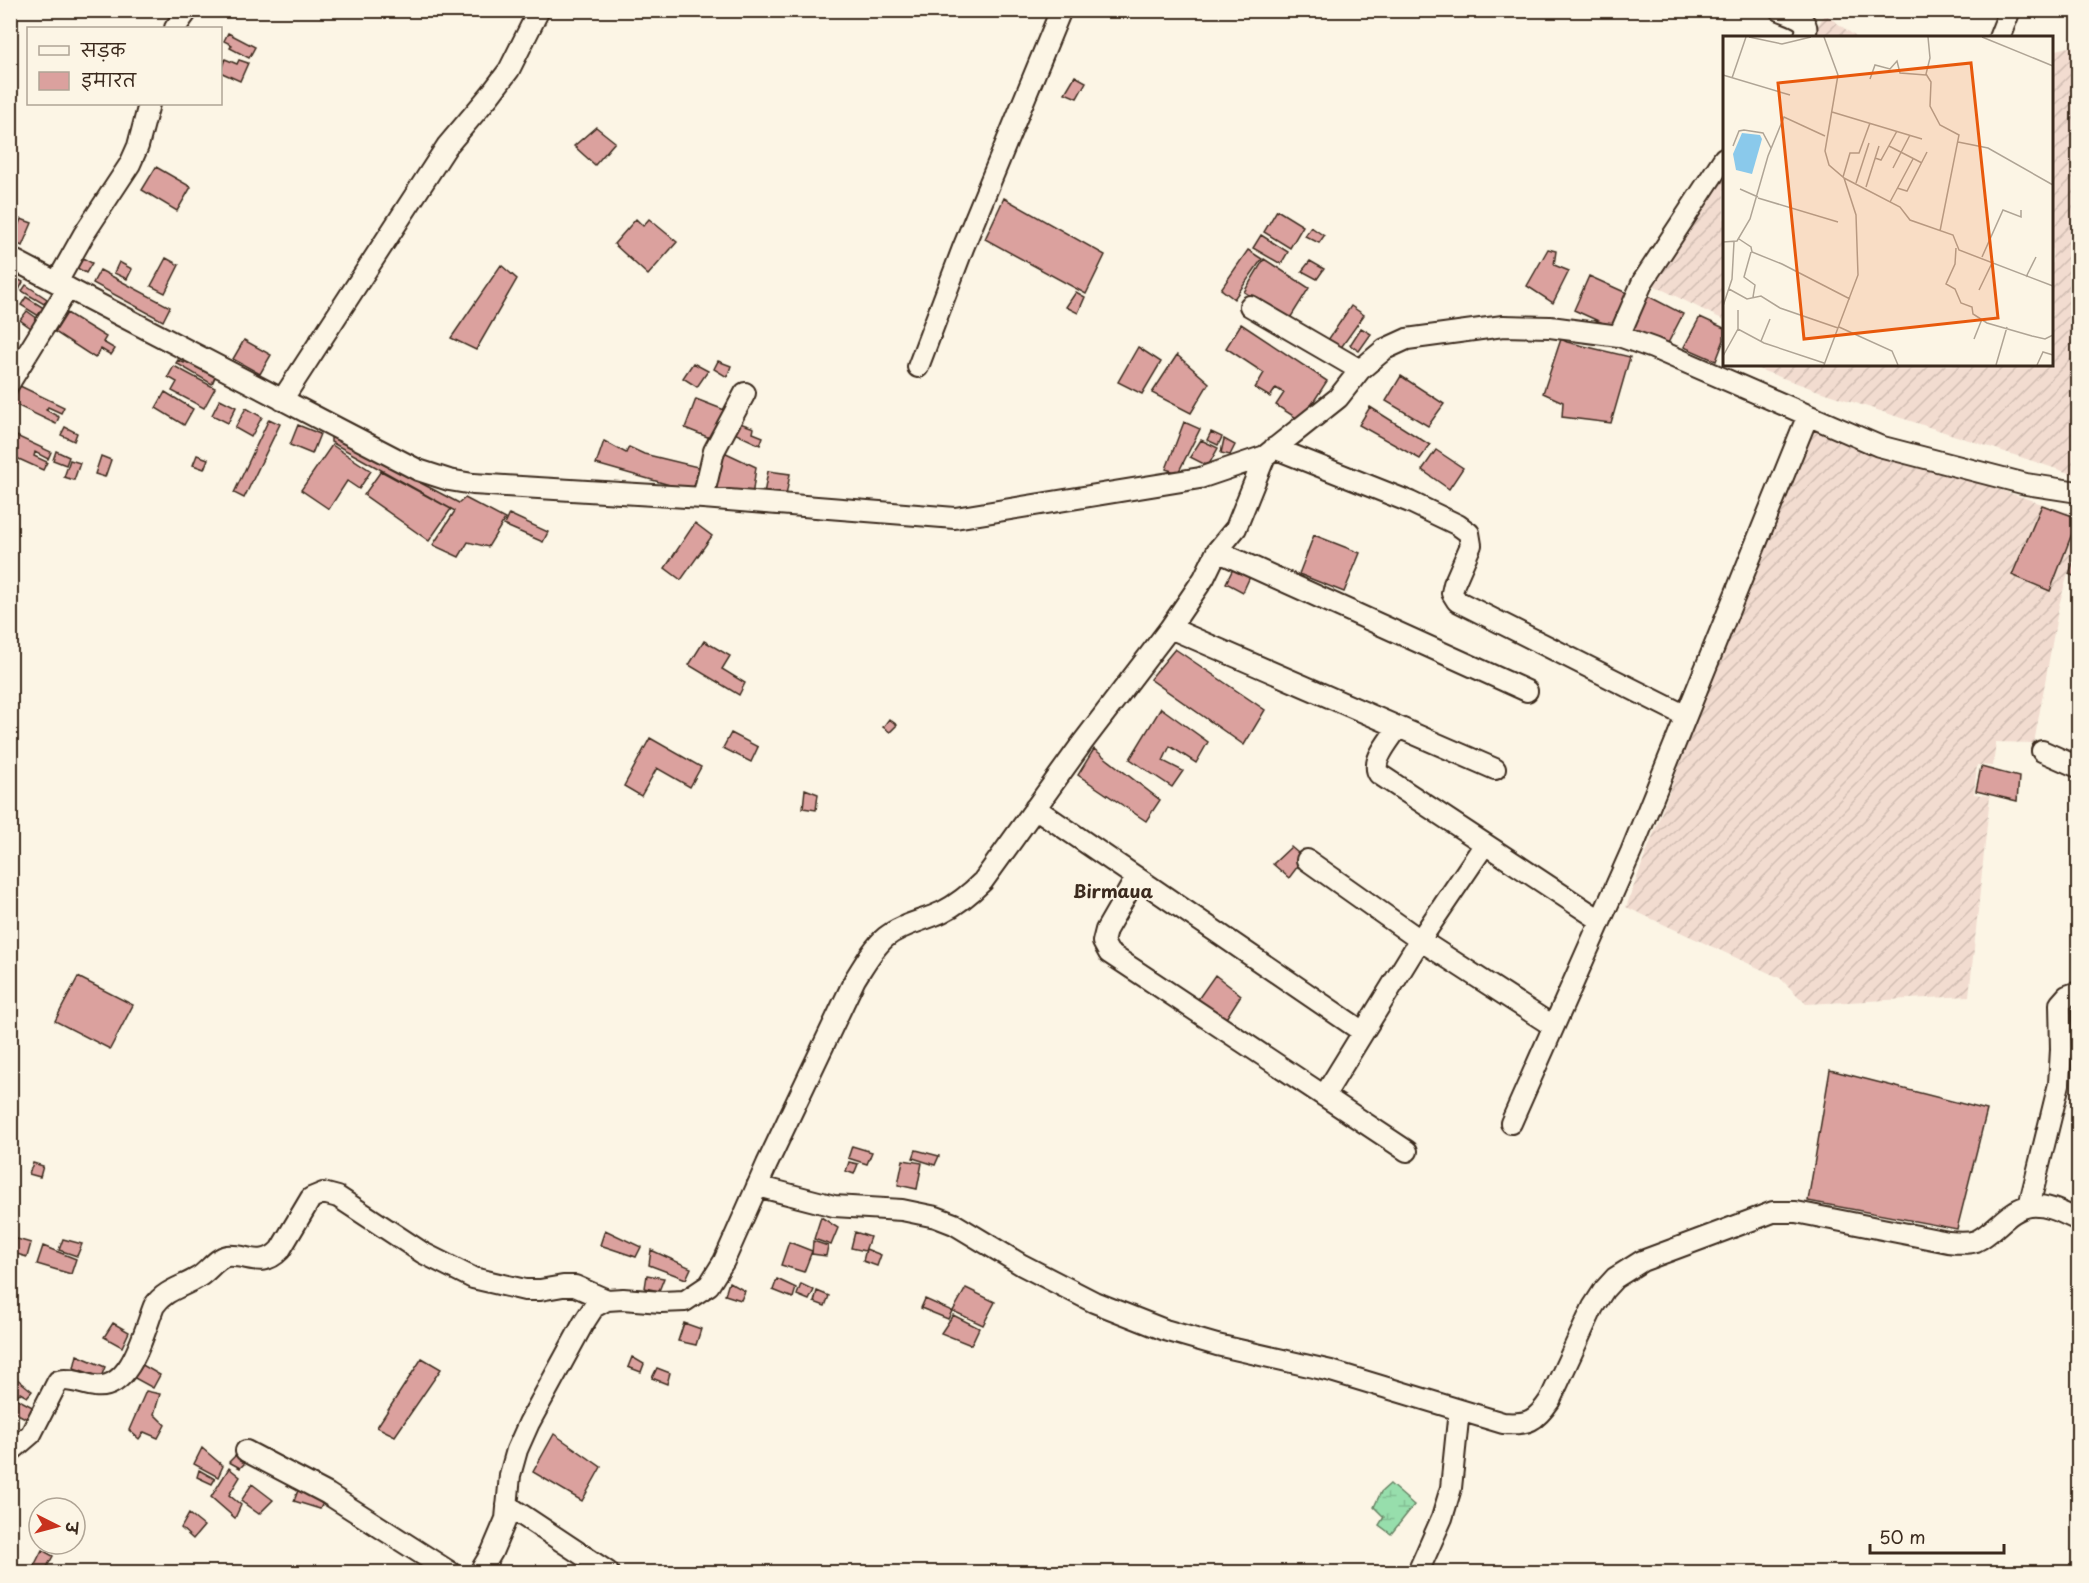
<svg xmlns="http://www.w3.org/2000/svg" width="2089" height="1583" font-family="'Playpen Sans','Playpen Sans Deva',sans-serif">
<defs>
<pattern id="industrial-furrows" width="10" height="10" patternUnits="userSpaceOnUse" patternTransform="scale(1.5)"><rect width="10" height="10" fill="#f2dcd0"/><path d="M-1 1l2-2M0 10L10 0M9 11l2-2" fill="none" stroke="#d0bdb2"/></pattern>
<pattern id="wetland-marsh" width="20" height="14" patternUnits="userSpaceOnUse" patternTransform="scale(1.5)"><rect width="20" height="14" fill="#97deac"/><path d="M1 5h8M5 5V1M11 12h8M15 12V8" fill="none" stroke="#83bf94"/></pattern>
</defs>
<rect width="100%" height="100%" fill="#fcf5e5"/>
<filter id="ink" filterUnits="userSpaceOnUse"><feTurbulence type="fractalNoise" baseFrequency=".0167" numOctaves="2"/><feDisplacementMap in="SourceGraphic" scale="12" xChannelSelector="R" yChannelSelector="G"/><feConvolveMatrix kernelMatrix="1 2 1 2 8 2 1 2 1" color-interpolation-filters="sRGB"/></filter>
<g filter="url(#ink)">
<path fill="url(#industrial-furrows)" d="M1825,14l31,23 -46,1z
M2078,45v431l-262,-86 -69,-25 305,-1v-313z
M1724,170v150l-73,-36z
M1807,425l271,91v23l-19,66 -25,138 -38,-1 -3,24 -16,-1 -3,29 16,2 -21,200 -163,8 -26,-26 -154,-71z"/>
<path fill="url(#wetland-marsh)" stroke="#698465" stroke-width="1.5" d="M1390,1484l24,21 -23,29 -12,-9 5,-8 -10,-10 7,-15z"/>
<path fill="#dba19e" stroke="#3b2a1e" stroke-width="1.5" d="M228,33l27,14 -6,11 -19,-10 2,-3 -8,-4z
M225,59l12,5 2,-4 9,3 -8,18 -20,-9z
M1075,76l11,6 -9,16 -12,-5z
M596,127l19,15 -20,23 -21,-19z
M156,167l35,20 -14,24 -35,-21z
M1004,198l101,57 -19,39 -101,-55z
M1277,210l26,16 -13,22 -26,-16z
M21,219l11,4 -10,23 -10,-5z
M636,219l7,7 6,-7 28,23 -29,33 -34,-31z
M1311,227l13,9 -5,7 -14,-7z
M1261,235l27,17 -7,12 -28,-16z
M1548,249l8,2 -2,14 15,6 -16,32 -26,-17z
M1248,250l14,9 -28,40 -13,-10z
M77,255l15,8 -6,10 -16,-9z
M166,258l13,7 -14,28 -14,-7z
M1264,259l45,29 -20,32 -45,-28z
M1310,261l14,8 -7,10 -15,-8z
M119,262l13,7 -5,10 -13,-6z
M501,265l16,14 -41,71 -25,-12z
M100,270l70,37 -7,14 -70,-38z
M10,275l13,7 -4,8 -9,-5z
M1589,276l42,19 -15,34 -42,-19z
M26,285l21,14 -3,5 -22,-13z
M1076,292l9,5 -7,16 -12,-6z
M1646,295l37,19 -16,31 -42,-17z
M26,297l21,13 -5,8 -21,-13z
M1351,306l13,9 -24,34 -12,-9z
M27,311l18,13 -7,9 -18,-13z
M67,313l39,24 -3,5 12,7 -4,6 -10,-6 -6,9 -40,-26z
M1700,317l24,11v12l-8,21 -32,-14z
M1241,324l86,57 -26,40 -25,-16 8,-12 -8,-5 -6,9 -15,-9 9,-15 -38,-25z
M1361,328l10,6 -12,17 -9,-6z
M1561,339l6,3 63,15 -19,66 -49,-6 1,-15 -20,-9z
M244,340l27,15 -11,19 -27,-15z
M1138,347l23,15 -19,32 -24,-12z
M1177,355l32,28 -18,30 -39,-20z
M178,360l6,3 1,-3 30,17 -3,7 -36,-21z
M718,361l13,5 -4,11 -13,-8z
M693,363l15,8 -11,16 -14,-9z
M174,366l41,22 -11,20 -32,-17 5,-9 -9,-5z
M1401,376l43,28 -16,22 -42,-25z
M20,386l44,21 -3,6 -13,-6 -2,3 13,7 -3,7 -44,-21z
M165,392l28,17 -9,16 -28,-17z
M220,399l16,8 -8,16 -16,-8z
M696,399l31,12 -12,29 -30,-12z
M1370,407l60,38 -10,14 -61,-34z
M246,408l16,9 -11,20 -16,-9z
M269,419l11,5 -36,74 -10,-5z
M737,422l17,6 -1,5 10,4 -3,8 -28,-13z
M1184,422l16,7 -22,44 -12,-4z
M298,425l22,9 -8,20 -22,-9z
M65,427l12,6 -3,8 -13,-6z
M1211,432l11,5 -4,8 -11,-5z
M10,433l41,19 -3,7 -13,-7 -1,4 13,6 -4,8 -33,-15z
M331,436l128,67 6,-5 40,21 -17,28 -20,-5 -9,15 -26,-12 22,-34 -124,-69z
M1224,439l11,6 -5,10 -9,-2z
M1201,440l17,8 -10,18 -18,-9z
M604,441l22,12 3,-6 15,7 62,15 -8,24 -102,-29z
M332,445l39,26 -12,18 -12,-8 -18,28 -28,-19z
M1436,450l27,18 -14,21 -27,-19z
M56,451l13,6 -3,8 -13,-5z
M724,452l32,15 -4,30 -44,-9z
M197,455l11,4 -4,10 -11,-4z
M101,456l10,4 -6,17 -10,-3z
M70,460l10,3 -6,17 -10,-3z
M381,471l70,38 -22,32 -65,-46z
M768,471l22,3 -4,22 -22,-2z
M2042,505l36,13 -28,73 -38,-16z
M509,514l39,18 -5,10 -39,-17z
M695,523l17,13 -31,44 -16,-12z
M1314,535l46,18 -16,39 -45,-18z
M2078,548v30l-9,-4z
M1236,563l17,7 -10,22 -17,-9z
M704,641l26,15 -8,13 23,14 -6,12 -50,-30z
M1175,649l90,61 -21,35 -94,-66z
M1161,708l47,34 -12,21 -26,-17 -7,15 20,10 -11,16 -42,-28z
M889,719l8,6 -7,7 -7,-5z
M731,733l27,14 -7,15 -28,-14z
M650,738l51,29 -11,20 -33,-19 -16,28 -17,-10z
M1094,749l66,51 -14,21 -68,-46z
M1981,767l38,10 -2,24 -41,-10z
M805,789l13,5 -2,16 -13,-2z
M1291,847l13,11 -15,20 -16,-14z
M1215,975l26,20 -16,25 -29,-18z
M78,977l55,28 -23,44 -55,-28z
M1830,1070l157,40 -30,119 -149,-28z
M852,1146l20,6 -5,12 -19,-6z
M916,1150l23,6 -4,9 -22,-7z
M903,1160l19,3 -5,26 -19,-4z
M849,1162l9,2 -4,10 -8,-3z
M33,1163l10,3 -3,11 -11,-3z
M821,1217l17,11 -7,17 -17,-6z
M605,1230l36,17 -5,10 -36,-12z
M855,1232l15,5 -5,14 -14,-3z
M10,1237l21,6 -4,14 -17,-5z
M63,1239l19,5 -5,12 -18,-6z
M813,1241l15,5 -2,10 -14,-2z
M789,1242l23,9 -8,21 -23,-7z
M43,1246l33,13 -5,15 -34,-10z
M866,1249l15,6 -4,11 -14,-5z
M651,1250l40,18 -5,11 -37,-14z
M647,1275l17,3 -5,13 -14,-3z
M777,1279l19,9 -3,10 -20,-8z
M729,1282l16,9 -4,9 -16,-5z
M801,1284l13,6 -5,10 -12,-5z
M966,1288l29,14 -12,23 -30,-14z
M817,1291l12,5 -4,10 -11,-4z
M925,1299l27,12 -4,8 -27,-11z
M953,1315l26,13 -8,17 -30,-12z
M113,1323l16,9 -7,15 -18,-10z
M684,1323l17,6 -5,16 -18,-4z
M77,1355l28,12 -4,10 -27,-9z
M632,1357l12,7 -3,8 -13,-5z
M422,1358l19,11 -46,67 -18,-9z
M139,1363l21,12 -7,13 -22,-12z
M657,1368l13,5 -3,11 -15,-6z
M16,1378l16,13 -5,6 -7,-4 -4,3 -6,-3v-9z
M146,1391l14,3 -6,20 11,11 -7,13 -14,-6 -5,7 -10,-9z
M10,1395l28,15 -7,11 -21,-11z
M554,1434l47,33 -19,34 -49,-29z
M202,1448l21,18 -5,11 -24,-13z
M238,1453l9,8 -7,7 -11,-6z
M229,1468l11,9 -11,18 12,10 -6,13 -24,-21z
M199,1470l16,9 -3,5 -15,-7z
M252,1484l21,16 -14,14 -18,-13z
M300,1485l27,9 -7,15 -26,-8z
M189,1514l15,12 -11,13 -12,-11z
M42,1550l11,6 -9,16h-13z"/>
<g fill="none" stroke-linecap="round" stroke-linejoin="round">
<defs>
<path id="minor" d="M1780,10c14,6 33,9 24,28
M175,28l13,-18
M1999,38l11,-28
M10,258l408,212 31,10 24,4 230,14 252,20 245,-40 65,-22 73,-58 22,-28 25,-21 22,-10 96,-13 47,1 69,9 34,12 226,98 147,38 52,8
M57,282l27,-48 46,-70 8,-18 11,-42
M1250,306l110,64
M1619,336l24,-55 81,-123
M918,367l45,-119 98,-238
M10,382l58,-94
M282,400l165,-254 43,-51 19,-25 30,-60
M1274,448l136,54 48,23 11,8 2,12 -17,39 -2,9 5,8 229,115
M703,498l11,-47 31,-58
M1217,551l310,140
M1170,628l325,141
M1398,727c-7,12 -28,34 -19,47l221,146
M2042,751l36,16
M1035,808l328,224
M1307,860l113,80 133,86
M1136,878l-30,52 -3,12 6,11 298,198
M1324,1096l96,-156 65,-96
M1511,1123l120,-271 177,-437
M757,1186l77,20 68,4 34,7 18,7 68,41 72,37 71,28 52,15 114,26 172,52c25,2 33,-2 47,-23l43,-93 11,-17 11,-12 27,-17 118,-44 13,-5h23l152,30c9,1 19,2 28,-1 19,-8 32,-32 54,-35 17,-2 33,7 48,14
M2029,1206l30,-122 2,-35 -1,-45 7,-8 11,-4
M246,1451l82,43 122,78
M10,1452l21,-18 27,-53c10,-4 26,4 37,5 36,5 49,-55 59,-80 11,-16 28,-19 43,-28 10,-5 19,-20 30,-22 21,-2 35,13 53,-6l31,-52 12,-5 15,4 85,56 50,25 52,12h15l23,-4h12l32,14
M507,1505l101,67
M480,1572l12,-20 14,-33 4,-44 7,-25 12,-27 54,-99 11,-17 13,-7 16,-1 38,3 24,-1 24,-16 15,-24 43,-97 88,-185c9,-14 18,-31 31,-42 16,-13 37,-16 56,-25 16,-8 28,-18 41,-31l100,-139 87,-114 34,-50 13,-27 19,-23 29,-72
M1418,1572l24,-54 9,-30 8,-78"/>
</defs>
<use href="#minor" stroke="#3b2a1e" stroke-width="24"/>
<use href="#minor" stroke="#fcf5e5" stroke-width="20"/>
</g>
</g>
<g text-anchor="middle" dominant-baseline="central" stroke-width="4.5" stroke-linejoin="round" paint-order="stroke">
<g font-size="18" font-weight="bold" fill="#3b2a1e" stroke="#fcf5e5">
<text x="1113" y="890">Birmaua</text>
</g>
</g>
<g transform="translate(1723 36)">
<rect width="330" height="330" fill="#fcf5e5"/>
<path d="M19,97l18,2 2,4 -10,35 -16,-4 -3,-16z" fill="#8ac9eb"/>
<path fill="none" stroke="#afa495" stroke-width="1.5" d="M26,1l33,7 29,-7M205,1l2,21 -4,16 5,8 -1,24 10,19 19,10 -19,96M259,1l71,29M0,39l67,20M9,42l14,-41M147,43l5,-14 15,4 7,-8 3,12 26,2M109,76l90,27M235,106l30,6 65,37M10,110l6,-15 5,-1 19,3 8,15M166,110l33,17M152,122l6,2 16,-29M170,132l17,-33M120,141l7,-24h9l11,-30M121,142l56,29 10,13 43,15 6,15 94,36M133,147l13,-40M143,151l13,-41M174,152l10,3 20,-39M17,153l18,8M35,162l80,24M167,166l23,-43M16,203l12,8 1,5 30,12 68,35M0,206l14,-1 13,-22 18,-63 16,-39 41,19M233,212l-1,16 -9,20 9,5 6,14 11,4 1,7 14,9 45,13 13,3 8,-4M28,216l-7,25 11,8 -2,12M259,221l21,-47 18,7v-7M303,241l10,-20M6,253l18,10 14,-3 19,12 58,20M256,254l14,-29M0,270l9,-27 2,-37M15,274v19M116,291l53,24 6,14M251,303l8,-20M38,305l9,-22M0,320l15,-27 26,14 60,20M101,329l34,-90 -2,-60 -12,-37 -15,-13 -4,-14 13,-76 -14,-38M273,329l11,-38M314,329l6,-13 10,3"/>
<path fill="#e8590c" fill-opacity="0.15" stroke="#e8590c" stroke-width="3" d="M248,27l27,255 -194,21 -26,-256z"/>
<rect width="330" height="330" fill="none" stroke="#3b2a1e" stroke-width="3"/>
</g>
<rect width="2089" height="1583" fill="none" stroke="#fcf5e5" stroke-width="36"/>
<rect x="18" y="18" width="2053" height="1547" fill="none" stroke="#3b2a1e" stroke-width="2" filter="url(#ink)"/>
<rect x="27" y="27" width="195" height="78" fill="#fcf5e5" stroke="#afa495" stroke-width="1.5"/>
<rect x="39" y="46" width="30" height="9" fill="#fcf5e5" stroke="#afa495" stroke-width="1.5"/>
<text x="81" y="57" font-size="18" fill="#3b2a1e">सड़क</text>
<rect x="39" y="72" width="30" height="18" fill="#dba19e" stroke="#afa495" stroke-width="1.5"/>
<text x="81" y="87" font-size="18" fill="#3b2a1e">इमारत</text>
<g transform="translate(57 1526) rotate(96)"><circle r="28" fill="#fcf5e5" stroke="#afa495" stroke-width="1.5"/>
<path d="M0-4.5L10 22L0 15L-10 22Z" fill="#c8321e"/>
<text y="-9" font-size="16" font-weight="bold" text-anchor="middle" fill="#3b2a1e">उ</text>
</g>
<path d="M1870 1544v9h134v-9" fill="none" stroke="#3b2a1e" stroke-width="3"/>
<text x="1879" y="1544" font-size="18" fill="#3b2a1e" stroke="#fcf5e5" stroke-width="4.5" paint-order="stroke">50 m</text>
</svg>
